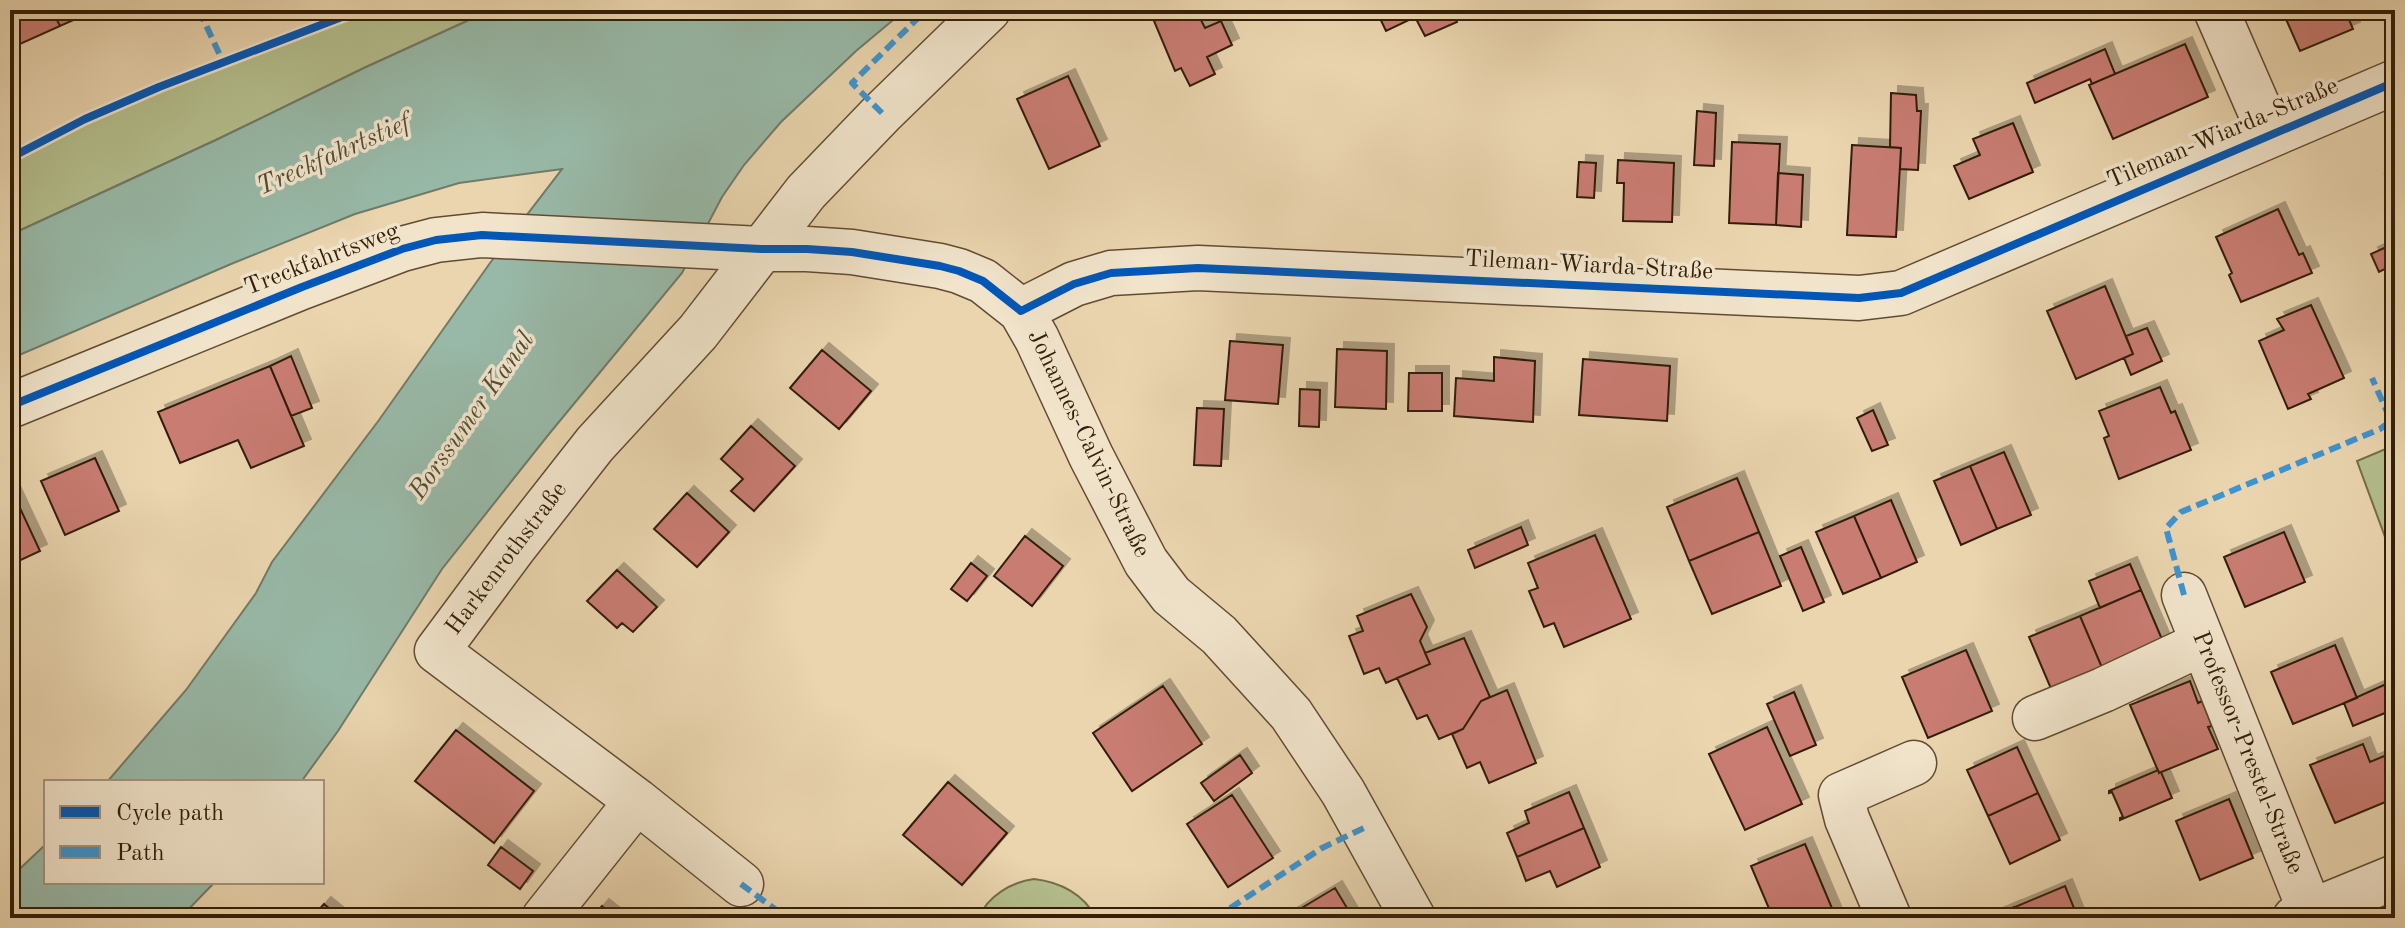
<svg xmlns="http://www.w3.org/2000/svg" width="2405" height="928" font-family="'Old Standard TT',serif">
<defs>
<filter id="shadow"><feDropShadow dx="7" dy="-7" stdDeviation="0" flood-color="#0004"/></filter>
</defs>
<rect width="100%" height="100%" fill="#ead5af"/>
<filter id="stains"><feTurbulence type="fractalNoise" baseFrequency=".0025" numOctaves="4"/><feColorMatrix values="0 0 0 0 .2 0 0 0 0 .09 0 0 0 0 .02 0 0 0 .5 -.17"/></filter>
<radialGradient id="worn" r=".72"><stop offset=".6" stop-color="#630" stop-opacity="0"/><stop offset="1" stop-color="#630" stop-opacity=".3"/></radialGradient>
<path fill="#b4be8d" stroke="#746e4a" stroke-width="2" d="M360,10h131l-127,58 -148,72 -206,95v-77l75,-39 74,-32z
M2395,445v119l-38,-103z
M1034,879c26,3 50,15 62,39h-117c8,-22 33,-36 55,-39z"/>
<path fill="#98b9a8" stroke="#707b68" stroke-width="2" d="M491,10h414l-49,41 -75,71 -37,43 -22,32 -40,76 -133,161 -107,135 -104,162 -37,51h-194l79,-92 70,-97 16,-31 107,-142 111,-157 72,-94 -103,14 -104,31 -124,50 -221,95v-124l206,-95 148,-72z
M46,844v38h169l-35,36h-170v-40z"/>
<path fill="#c87b72" stroke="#331f07" stroke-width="2" filter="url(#shadow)" d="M10,10h42l8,16 -40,18 -10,-23z
M52,10h44l-36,16z
M1178,10h18l9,18 16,-7 11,24 -25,12 8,17 -25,12 -9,-18 -6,3 -21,-50z
M1376,10h76l5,12 -32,14 -10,-19 -29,14z
M2282,10h63l8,19 -53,22z
M10,21l10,23 -10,4z
M2185,44l23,53 -95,42 -24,-54z
M2105,49l10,25 -23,10 -2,-5 -55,24 -8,-20z
M1068,76l32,70 -51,23 -32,-70z
M1891,93l25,2 1,16h4l-3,59 -18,-1 1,-21 -11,-1z
M1697,111l19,2 -2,53 -20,-1z
M2013,123l20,49 -64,27 -15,-33 26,-11 -7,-16z
M1732,142l48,2 -4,81 -47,-2z
M1852,145l49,3 -5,89 -49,-2z
M1618,160l56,3 -2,59 -49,-1 1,-38h-7z
M1579,162l17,1 -2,35 -17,-1z
M2395,170v26l-10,-22z
M1778,173l25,2 -2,52 -25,-2z
M2278,209l21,46 4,-2 9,20 -71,29 -12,-27 3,-2 -16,-36z
M2395,243v21l-16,8 -8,-18z
M2105,286l28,68 -57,25 -29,-68z
M2311,305l33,73 -36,16 3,5 -23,10 -29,-68 25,-11 -7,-11z
M2147,328l15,33 -31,14 -7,-17 9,-4 -7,-18z
M1230,341l53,4 -5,59 -53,-4z
M1337,349l50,2 -1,58 -51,-2z
M822,350l49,41 -32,38 -49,-41z
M291,356l21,52 -21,8 -21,-50z
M1494,357l41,4 -2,61 -79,-6 2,-38 38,3z
M1583,359l87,7 -3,55 -88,-6z
M270,366l34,80 -53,22 -13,-28 -58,23 -22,-51z
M1409,373h33v38h-34z
M2160,387l11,26 4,-2 16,39 -72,29 -15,-41 5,-2 -10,-25z
M1300,389l20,1 -1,37 -20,-1z
M1197,408l27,1 -3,57 -27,-1z
M1873,410l15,35 -16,6 -15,-33z
M751,426l44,40 -41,45 -23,-20 12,-12 -22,-20z
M2004,452l27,63 -34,14 -27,-63z
M95,458l24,53 -54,24 -24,-54z
M1970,466l27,63 -36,16 -27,-64z
M1737,478l22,54 -70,29 -22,-54z
M13,493l27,58 -30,14v-71z
M687,493l42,39 -32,35 -43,-38z
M1891,500l26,62 -36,16 -27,-62z
M1854,516l27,62 -38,16 -27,-62z
M1521,527l7,18 -53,23 -7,-18z
M1759,532l22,54 -69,28 -23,-53z
M2284,532l21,50 -60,25 -21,-50z
M1595,535l36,84 -67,28 -10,-24 -10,4 -15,-36 9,-3 -10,-25z
M1025,536l38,30 -31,40 -38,-30z
M1801,547l23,55 -21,9 -23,-55z
M971,563l16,13 -20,25 -16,-12z
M2130,564l11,26 -41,18 -11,-27z
M617,570l40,37 -24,25 -11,-9 -5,5 -30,-27z
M2141,590l23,54 -61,26 -23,-54z
M1411,594l16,33 -7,14 10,23 -44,19 -7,-15 -15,6 -15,-38 14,-5 -6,-15z
M2080,616l23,54 -51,21 -23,-54z
M1464,638l26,59 -9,4 -18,28 -24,10 -12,-24 -10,4 -20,-41 33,-14 -5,-11z
M2335,645l22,53 -64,26 -22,-52z
M1966,650l26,61 -64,27 -26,-61z
M2395,680v29l-42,17 -9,-23z
M2190,681l8,22 4,-2 10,25 -4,1 10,22 -59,24 -29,-68z
M1163,686l39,58 -70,47 -39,-58z
M1507,690l29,73 -47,20 -9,-21 -13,6 -15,-34 11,-5 18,-28z
M1794,692l22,53 -26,11 -23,-52z
M1767,727l35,77 -57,26 -36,-76z
M456,730l78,61 -40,52 -79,-62z
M2363,744l7,18 24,-10 1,46 -60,25 -25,-58z
M2017,747l21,46 -50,23 -21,-46z
M1240,755l12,18 -38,28 -13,-18z
M2158,770l1,3 2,-1 11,26 -52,22v-2l3,-1 -11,-25 -3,1v-2z
M948,782l59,51 -45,52 -59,-50z
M1569,792l15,36 -67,29 -10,-24 22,-10 -4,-12z
M2038,793l22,47 -50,24 -22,-48z
M1232,795l41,63 -45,29 -41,-63z
M2229,799l24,59 -53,22 -24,-59z
M1584,828l16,39 -43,20 -7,-16 -24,10 -9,-24z
M1805,844l29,69 -13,5h-48l-22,-52z
M501,847l32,24 -13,18 -32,-24z
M2065,886l13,32h-59l-4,-11z
M1335,888l18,30h-68z
M324,904l17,14h-29z
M602,906l15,12h-25z
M2014,907l5,11h-30z"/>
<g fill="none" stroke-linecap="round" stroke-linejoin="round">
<defs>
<path id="minor" d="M2216,10l54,124
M1021,311l16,28 54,117 55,106 25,33 48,40 72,79 52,78 70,126
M10,406l292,-119 100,-38 34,-9 46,-5 279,14h46l45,3 88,14 19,5 24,10 38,30 53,-27 37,-11 87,-5 661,30 42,-5 494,-211
M2184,595l129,323
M2035,718l68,-28 100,-47
M741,884l-104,-83 -200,-150 78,-105 80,-102 103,-112 108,-140 76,-79 106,-103
M544,918l93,-117
M1889,918l-42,-99 -6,-24 73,-32
M2295,918l100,-41"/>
</defs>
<use href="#minor" stroke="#614c31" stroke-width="47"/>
<use href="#minor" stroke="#f1e4cb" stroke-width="44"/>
<path stroke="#3d94d1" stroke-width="6" stroke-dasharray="12 6" stroke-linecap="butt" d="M199,10l25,54
M882,113l-30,-30 74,-73
M2184,595l-18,-67 15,-16 199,-83 11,-8 -19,-43
M741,884l46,34
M1215,918l107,-70 42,-20"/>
<defs>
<path id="cycleway" d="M10,158l75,-39 74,-32 201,-77
M10,406l292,-119 100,-38 34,-9 46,-5 279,14h46l45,3 88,14 19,5 24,10 38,30 53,-27 37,-11 87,-5 661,30 42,-5 494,-211"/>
</defs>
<use href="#cycleway" stroke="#f1e4cb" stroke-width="13"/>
<use href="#cycleway" stroke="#0057b8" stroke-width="8"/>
</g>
<g text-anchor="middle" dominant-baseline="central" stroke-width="7" stroke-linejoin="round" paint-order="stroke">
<g font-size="24" fill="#331f07" stroke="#f1e4cb">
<text transform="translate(2223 134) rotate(-23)">Tileman-Wiarda-Straße</text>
<text transform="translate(322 260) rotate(-21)">Treckfahrtsweg</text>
<text transform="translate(1589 266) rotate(3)">Tileman-Wiarda-Straße</text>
<text transform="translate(1088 444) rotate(64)">Johannes-Calvin-Straße</text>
<text transform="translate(507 559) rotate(-53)">Harkenrothstraße</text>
<text transform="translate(2247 753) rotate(68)">Professor-Prestel-Straße</text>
</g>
<g font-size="26" font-style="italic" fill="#514d37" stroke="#f1e4cb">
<text transform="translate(334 155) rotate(-24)">Treckfahrtstief</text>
<text transform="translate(472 416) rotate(-55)">Borssumer Kanal</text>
</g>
</g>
<rect width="2405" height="928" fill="none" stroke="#ead5af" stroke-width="40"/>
<rect x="12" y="12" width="2381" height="904" fill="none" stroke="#331f07" stroke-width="4"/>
<rect x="20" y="20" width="2365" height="888" fill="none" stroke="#331f07" stroke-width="2"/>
<rect x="44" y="780" width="280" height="104" fill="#f1e4cb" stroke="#a5957d" stroke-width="2"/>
<rect x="60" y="806" width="40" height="12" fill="#0057b8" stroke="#a5957d" stroke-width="2"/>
<text x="116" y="820" font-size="24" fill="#331f07">Cycle path</text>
<rect x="60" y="846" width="40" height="12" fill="#3d94d1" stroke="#a5957d" stroke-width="2"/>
<text x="116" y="860" font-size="24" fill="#331f07">Path</text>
<rect width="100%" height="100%" filter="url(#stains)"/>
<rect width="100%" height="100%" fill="url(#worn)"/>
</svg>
